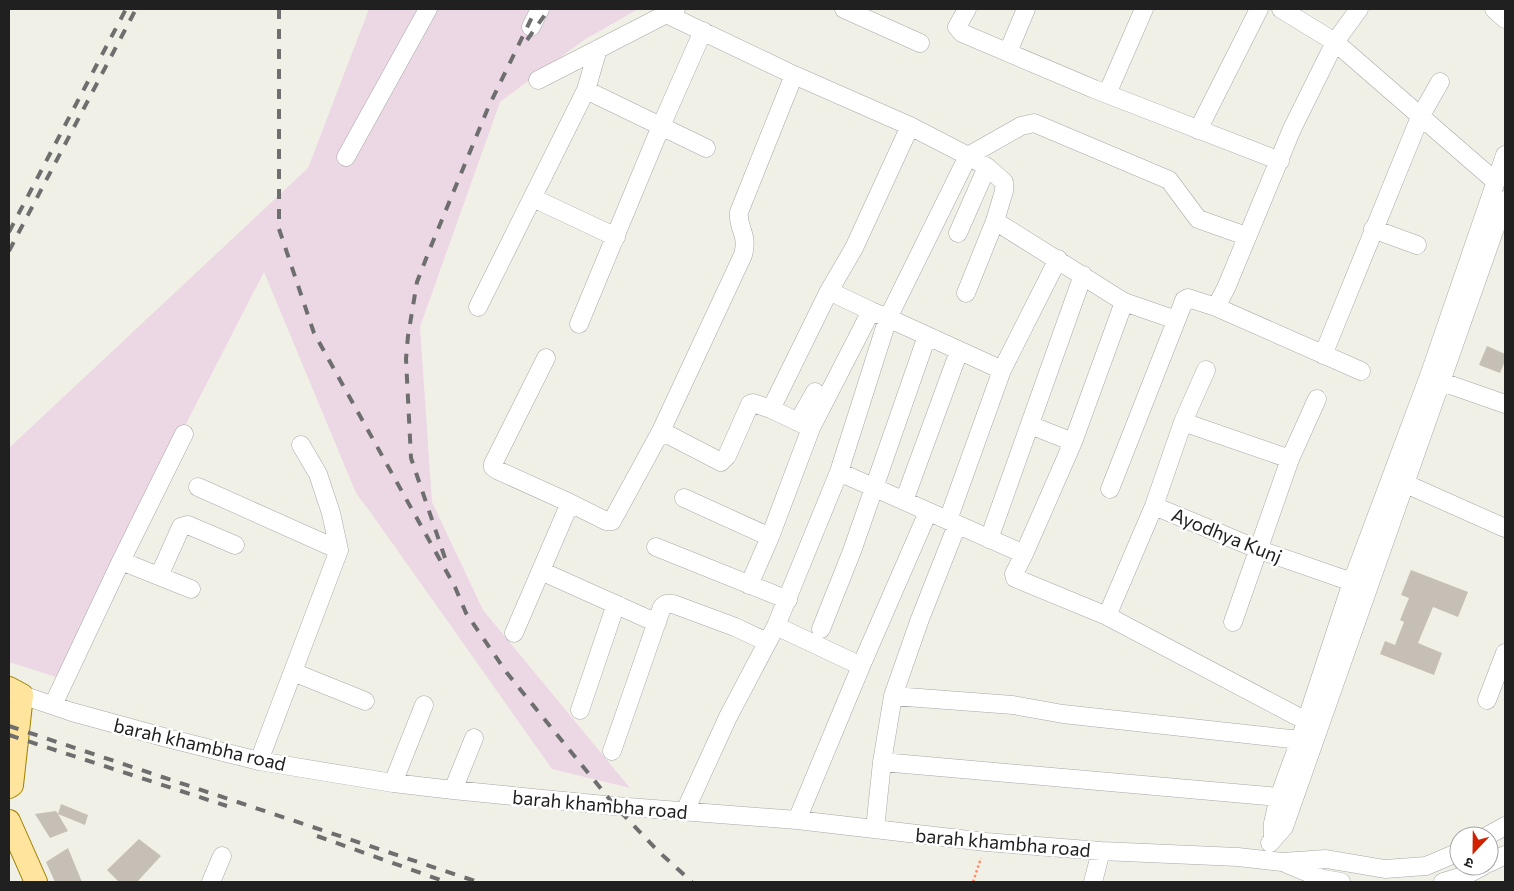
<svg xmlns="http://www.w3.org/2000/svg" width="1514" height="891" font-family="Commissioner,'Noto Sans Devanagari',sans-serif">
<rect width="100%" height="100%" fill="#f1f0e6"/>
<path fill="#ebd8e4" d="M369,9h269l-54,31 -84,62 -80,225 12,175 51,108 147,178 -78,-19 -181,-256 -15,-20 -92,-221 -208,405 -47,-15v-214l299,-280z"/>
<path fill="#c6bfb5" d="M1487,346l18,8v7l-5,12 -21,-8z
M1411,570l57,22 -10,25 -25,-10 -15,36 24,10 -8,22 -54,-21 5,-13 10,4 9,-23 -4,-2 9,-22 -8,-3z
M61,804l27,11 -3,10 -27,-11 10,17 -18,7 -15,-24 21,-3 2,3z
M139,839l22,17 -24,26h-18l-12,-12z
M68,848l14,34h-27l-9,-20z"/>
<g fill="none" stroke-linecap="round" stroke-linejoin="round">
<defs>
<path id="minor" d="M844,9l76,34
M967,9l-10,18 5,6 132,56 186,72
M1281,9l54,33 160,139
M1494,9l11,10
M666,14l128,61 116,51 58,30 -80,162 114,52
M531,27l9,-18
M1008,52l18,-43
M538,80l138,-71
M586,90l120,58
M1107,94l37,-85
M1198,130l61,-121
M968,156l53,-30 13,-3 135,57 29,39 48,17
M968,156l19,11 17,15v9l-9,30
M346,157l82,-148
M533,198l83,39
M1373,229l44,16
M958,233l29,-66
M966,293l29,-72 129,81 52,18
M478,307l108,-217 12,-41
M1216,307l10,-19 66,-159 43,-87 24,-33
M579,324l82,-198 42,-95
M1323,355l97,-238 20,-35
M1442,382l63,22
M771,409l58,-118 25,-43 56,-122
M798,422l17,-30
M1183,422l107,37
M811,428l60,-117 -42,-20
M661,431l60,31 6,-6 23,-52 3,-1 18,6 40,19 -41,109 -21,48
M1073,442l51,-140
M839,472l185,82 49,-112 -43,-17
M1406,484l99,44
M198,487l141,63
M1110,489l72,-183 2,-6 4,-2 28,9 145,64
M684,498l86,39
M904,501l55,-150
M570,503l36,18h6l49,-90 82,-176c6,-22 -6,-26 -4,-43l55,-137
M1154,506l106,44 92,32
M948,520l54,-150 56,-111
M989,539l94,-264
M656,547l132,53
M1024,554l-10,20 1,4 92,38 199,105
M121,561l70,28
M541,571l116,52
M159,576l22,-49 7,-2 47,20
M1107,616l47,-110 29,-84 23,-52
M1233,622l57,-163 27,-60
M776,626l63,-154 49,-154 -17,-7
M821,629l31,-78 75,-215
M514,633l56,-130 -73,-33 -4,-3v-3l53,-106
M293,672l72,29
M22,695l50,17 95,26 92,23 134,22 60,7 162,16 182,14 189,22 115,9 137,6 44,5 44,-3 59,10 41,-3 33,-14
M893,696l120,9 50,9 237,26
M1487,700l18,-47
M53,705l68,-144 63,-127
M580,710l36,-106
M612,751l50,-144 4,-3h7l62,23 32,15
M259,761l80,-211 -8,-37 -13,-39 -17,-29
M882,762l397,35
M393,783l31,-78
M453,790l21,-52
M685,811l43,-94 48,-91 85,40
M797,820l64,-154 67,-154
M875,829l7,-67 11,-66 27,-77 37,-94
M1487,836l18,-10
M1273,839v-16l6,-26 21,-57 52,-158 77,-206 76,-221
M1270,843l14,-16 221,-627
M1489,863l16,-8
M1287,864l36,15 18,3
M211,882l11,-26
M1093,882l8,-31
M1443,882l23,-7 17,-9"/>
<path id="major" d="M9,688l13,7 -10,90 -3,2
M9,821l27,61"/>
</defs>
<use href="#minor" stroke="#a7a7a7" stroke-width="19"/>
<use href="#major" stroke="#9d8100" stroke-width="24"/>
<path stroke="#ff916a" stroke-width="2.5" stroke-dasharray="2.5 2.5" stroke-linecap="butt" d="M973,882l8,-24"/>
<use href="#minor" stroke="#fff" stroke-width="18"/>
<use href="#major" stroke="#ffe49e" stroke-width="22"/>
<path stroke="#6e6e6e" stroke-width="4" stroke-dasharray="10 10" stroke-linecap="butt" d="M279,9v220l35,104 141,254 11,26 41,60 108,133 44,46 33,30
M527,40l22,-31
M9,232l117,-223
M9,251l127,-242
M445,558l-34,-100 -5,-99 2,-23 9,-54 12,-31 59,-143 48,-99
M9,726l469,156
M9,735l218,71
M317,836l129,46"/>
</g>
<g text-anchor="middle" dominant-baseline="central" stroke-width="5" stroke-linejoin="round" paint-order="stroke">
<g font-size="19" fill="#202020" stroke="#fff">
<text transform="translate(1227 535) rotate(22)">Ayodhya Kunj</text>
<text transform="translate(200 744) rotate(13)">barah khambha road</text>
<text transform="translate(600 804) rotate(5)">barah khambha road</text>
<text transform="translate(1003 842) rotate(5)">barah khambha road</text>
</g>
</g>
<rect width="1514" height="891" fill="none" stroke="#202020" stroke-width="20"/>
<g transform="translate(1474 851) rotate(202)"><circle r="24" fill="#ffffff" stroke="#a6a6a6"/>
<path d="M0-4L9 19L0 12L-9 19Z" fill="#d12100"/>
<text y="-8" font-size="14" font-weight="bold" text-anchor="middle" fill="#202020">उ</text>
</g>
</svg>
